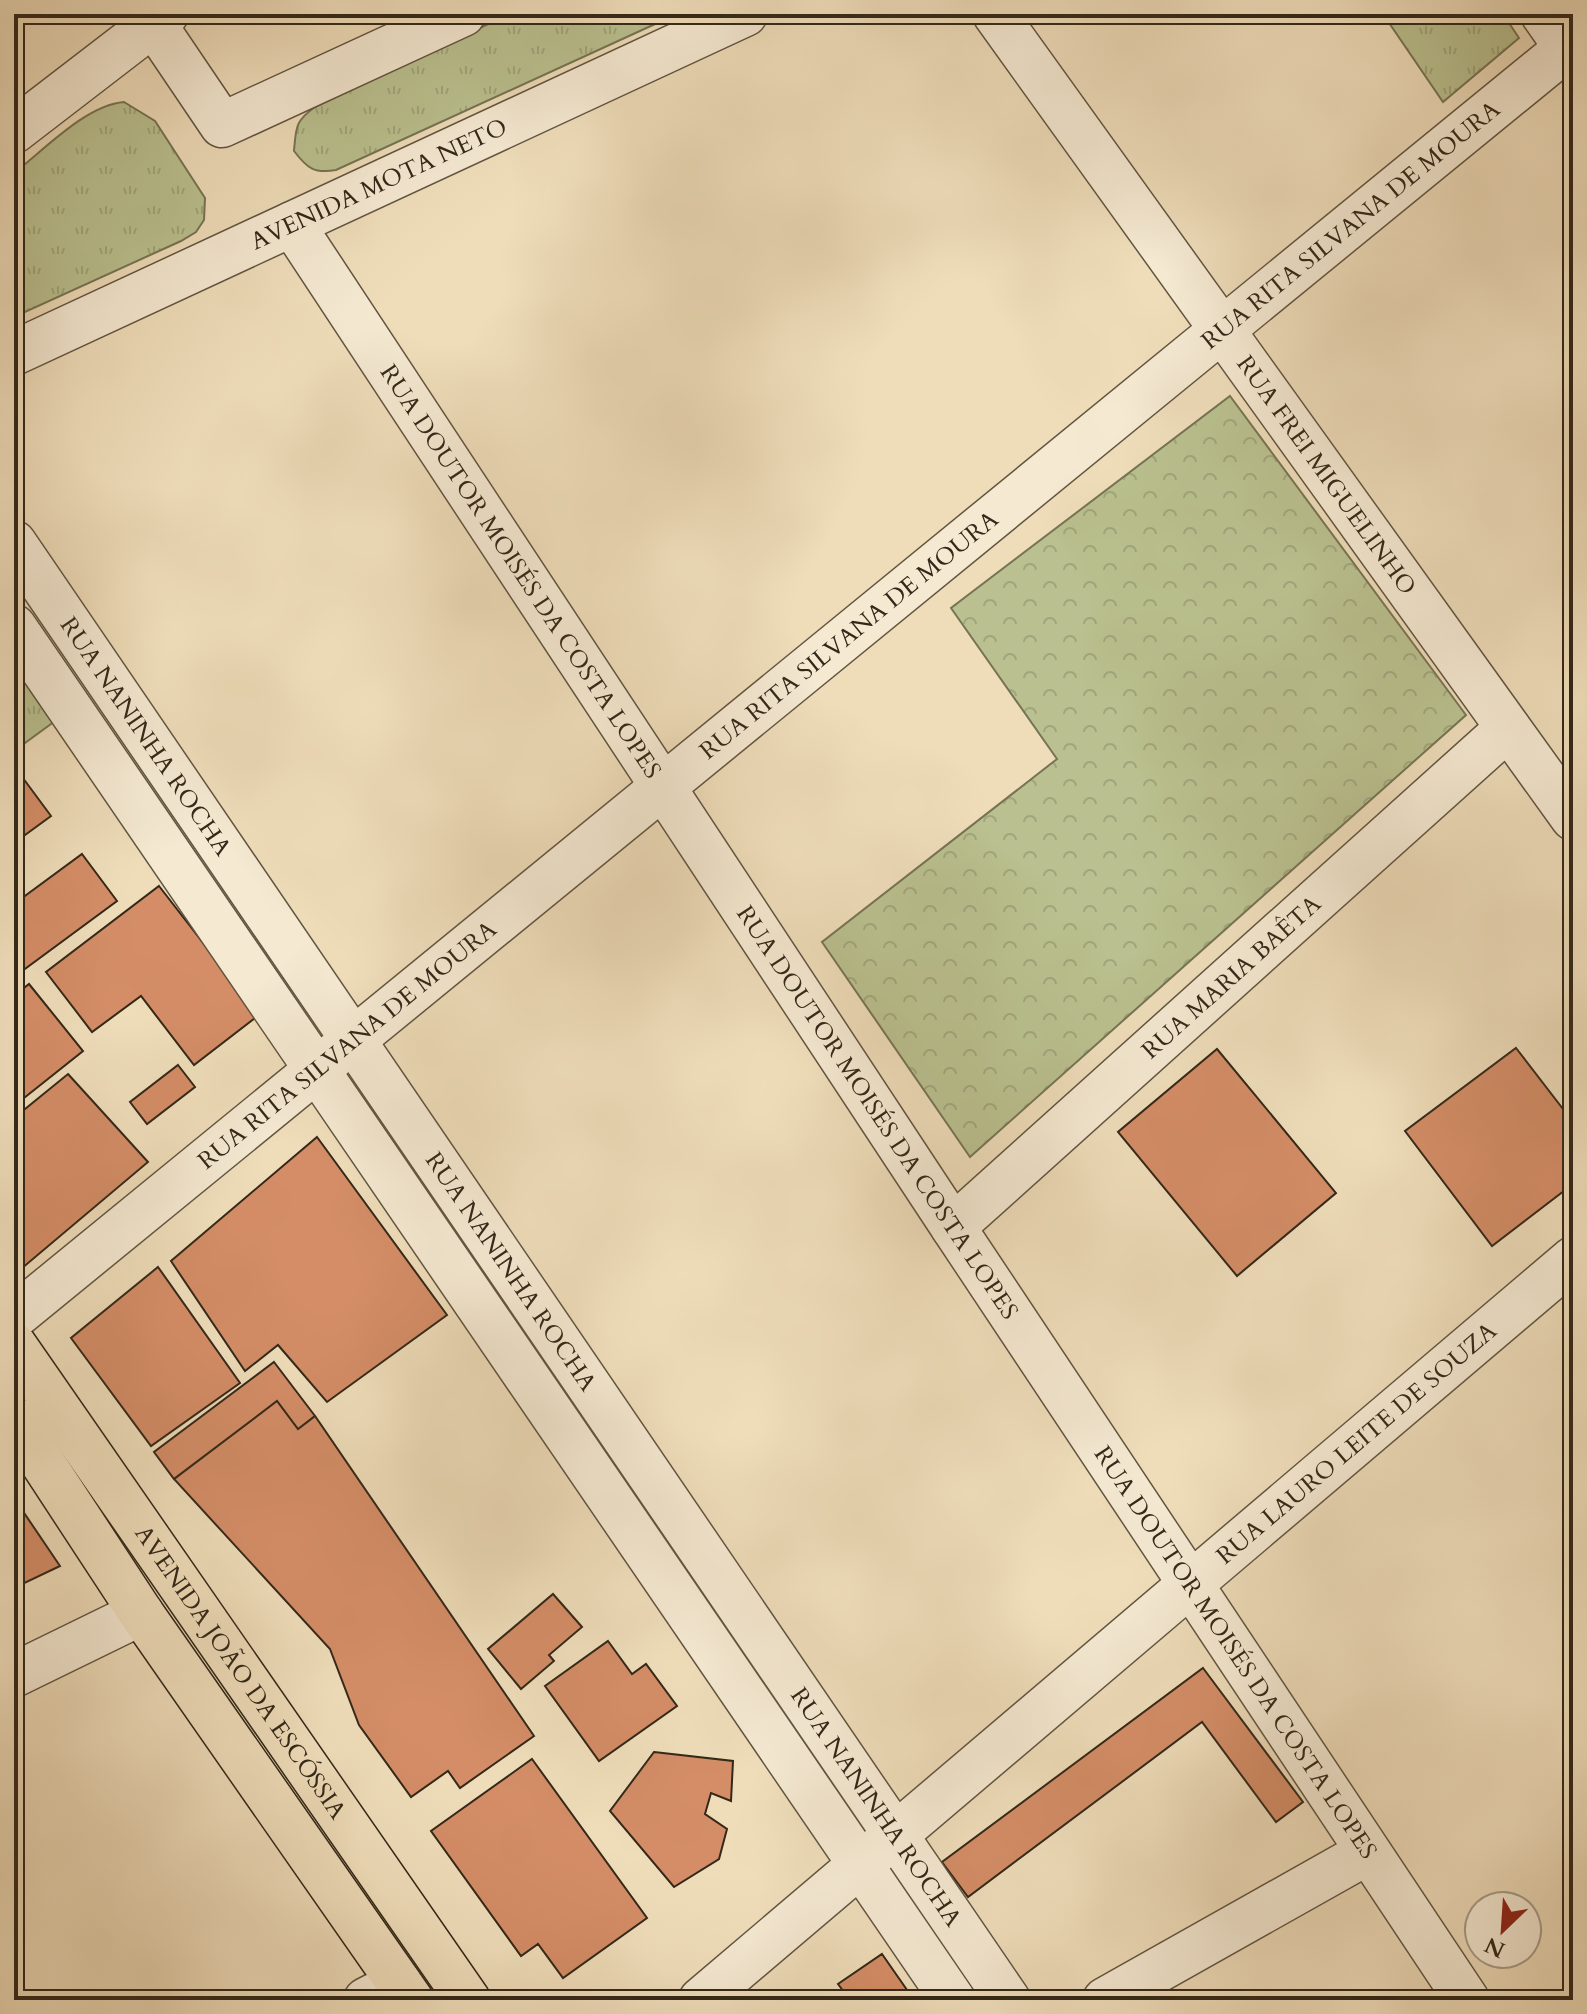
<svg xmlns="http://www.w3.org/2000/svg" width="1587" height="2014" font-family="Cardo,serif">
<defs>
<pattern id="grass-tufts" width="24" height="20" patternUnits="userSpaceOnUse" patternTransform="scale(2)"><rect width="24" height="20" fill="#bac08f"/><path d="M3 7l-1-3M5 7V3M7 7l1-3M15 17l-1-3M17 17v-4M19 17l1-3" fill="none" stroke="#a0a57b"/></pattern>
<pattern id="forest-crowns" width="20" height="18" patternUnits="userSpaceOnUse" patternTransform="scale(2)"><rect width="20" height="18" fill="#bac08f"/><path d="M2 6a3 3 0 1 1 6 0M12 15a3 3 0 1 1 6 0" fill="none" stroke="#a0a57b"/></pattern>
</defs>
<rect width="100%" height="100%" fill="#efddba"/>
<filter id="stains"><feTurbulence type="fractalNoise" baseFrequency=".0025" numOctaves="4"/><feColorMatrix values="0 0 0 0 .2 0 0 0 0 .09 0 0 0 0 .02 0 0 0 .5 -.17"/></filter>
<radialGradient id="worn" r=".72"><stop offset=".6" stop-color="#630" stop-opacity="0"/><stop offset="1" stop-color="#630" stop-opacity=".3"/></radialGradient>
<path fill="url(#grass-tufts)" stroke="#767454" stroke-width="2" d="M509,14h168l-341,156c-22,4 -29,-2 -42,-19 2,-23 1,-30 21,-44z
M1383,14h120l16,24 -76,64z
M124,102l31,19 50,77 -1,22 -8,12 -15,9 -167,76v-144c30,-23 72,-68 110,-71z
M14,663l41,58 -41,30z"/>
<path fill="url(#forest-crowns)" stroke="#767454" stroke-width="2" d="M1230,396l236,319 -496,442 -148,-215 235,-183 -106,-151z"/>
<path fill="#d48d67" stroke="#332819" stroke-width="2" d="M17,770l34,46 -37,27v-71z
M82,854l35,47 -103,76v-73z
M159,886l100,129 -65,50 -53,-69 -49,36 -46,-60z
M29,984l54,67 -69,55v-110z
M1516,1048l57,74v62l-81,62 -87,-115z
M1217,1049l119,144 -99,83 -119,-144z
M178,1065l17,22 -48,37 -17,-22z
M68,1074l80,88 -127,107 -7,-14v-137z
M317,1137l130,178 -120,87 -49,-57 -33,26 -74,-110z
M158,1267l82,116 -89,63 -80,-108z
M274,1362l41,54 -17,13 -21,-28 -103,78 -20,-27z
M277,1401l21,28 17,-13 219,320 -74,52 -12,-17 -37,26 -52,-72 -29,-76 -156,-170z
M14,1498l46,68 -46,22z
M553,1594l29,33 -33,28 5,6 -33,28 -33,-40z
M608,1641l24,33 14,-10 31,42 -78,55 -54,-75z
M1203,1668l100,134 -27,20 -74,-100 -234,175 -26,-35z
M654,1752l79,9 -2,40 -20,-8 -6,21 22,15 -8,30 -45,28 -64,-76z
M532,1759l115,159 -84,60 -25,-34 -17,12 -90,-125z
M882,1954l32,46h-64l-12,-16z
M818,1991l6,9h-19z"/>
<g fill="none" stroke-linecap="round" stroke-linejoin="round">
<defs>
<g id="minor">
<path d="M147,14l75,111 241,-111"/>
<path id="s1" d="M995,14l578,804"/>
<path d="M1543,14l30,43"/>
<path d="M14,131l152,-117"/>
<path id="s2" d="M292,224l661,1003 514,773"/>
<path id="s3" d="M14,353l731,-339"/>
<path id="s4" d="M14,543l994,1457"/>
<path d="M14,627l939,1373"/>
<path id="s5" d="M953,1227l555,-499"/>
<path id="s6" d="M14,1317l1559,-1274"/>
<path d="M14,1675l127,-62"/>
<path d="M366,2000l33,-17"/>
<path id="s7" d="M701,2000l872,-741"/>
<path d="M1105,2000l263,-148"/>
</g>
<g id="major">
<path id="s8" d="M14,1345l454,655"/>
<path d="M14,1419l127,194 270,387"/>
</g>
</defs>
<use href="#minor" stroke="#625541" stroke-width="47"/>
<use href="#major" stroke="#332819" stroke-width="47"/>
<use href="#minor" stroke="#f5e9d2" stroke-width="44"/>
<use href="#major" stroke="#efddba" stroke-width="44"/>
</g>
<g text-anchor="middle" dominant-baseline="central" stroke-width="8" stroke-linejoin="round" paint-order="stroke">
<g font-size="24" fill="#332819" stroke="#f5e9d2">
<text stroke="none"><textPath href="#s3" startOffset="402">AVENIDA MOTA NETO</textPath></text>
<text stroke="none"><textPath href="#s6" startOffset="1726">RUA RITA SILVANA DE MOURA</textPath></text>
<text stroke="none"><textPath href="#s1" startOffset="568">RUA FREI MIGUELINHO</textPath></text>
<text stroke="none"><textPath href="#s2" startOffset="416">RUA DOUTOR MOISÉS DA COSTA LOPES</textPath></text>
<text stroke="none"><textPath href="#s6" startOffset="1078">RUA RITA SILVANA DE MOURA</textPath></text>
<text stroke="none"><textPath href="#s4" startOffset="234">RUA NANINHA ROCHA</textPath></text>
<text stroke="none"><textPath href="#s5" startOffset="374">RUA MARIA BAÊTA</textPath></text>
<text stroke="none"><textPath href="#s6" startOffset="430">RUA RITA SILVANA DE MOURA</textPath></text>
<text stroke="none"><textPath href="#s2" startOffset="1064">RUA DOUTOR MOISÉS DA COSTA LOPES</textPath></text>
<text stroke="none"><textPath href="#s4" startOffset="882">RUA NANINHA ROCHA</textPath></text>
<text stroke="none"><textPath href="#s7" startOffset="860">RUA LAURO LEITE DE SOUZA</textPath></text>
<text stroke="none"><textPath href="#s2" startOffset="1712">RUA DOUTOR MOISÉS DA COSTA LOPES</textPath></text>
<text stroke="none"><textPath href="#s8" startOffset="398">AVENIDA JOÃO DA ESCÓSSIA</textPath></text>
<text stroke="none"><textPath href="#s4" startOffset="1530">RUA NANINHA ROCHA</textPath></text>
</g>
</g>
<rect width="1587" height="2014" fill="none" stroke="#efddba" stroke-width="48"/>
<rect x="16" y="16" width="1555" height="1982" fill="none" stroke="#332819" stroke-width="4"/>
<rect x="24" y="24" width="1539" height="1966" fill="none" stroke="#332819" stroke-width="2"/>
<g transform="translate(1503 1930) rotate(205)"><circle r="38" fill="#f5e9d2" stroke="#a79c88" stroke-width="2"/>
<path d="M0-6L14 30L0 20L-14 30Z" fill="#8f2418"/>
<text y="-12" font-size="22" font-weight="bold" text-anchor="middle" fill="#332819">N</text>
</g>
<rect width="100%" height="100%" filter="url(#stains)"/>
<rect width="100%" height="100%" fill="url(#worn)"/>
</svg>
